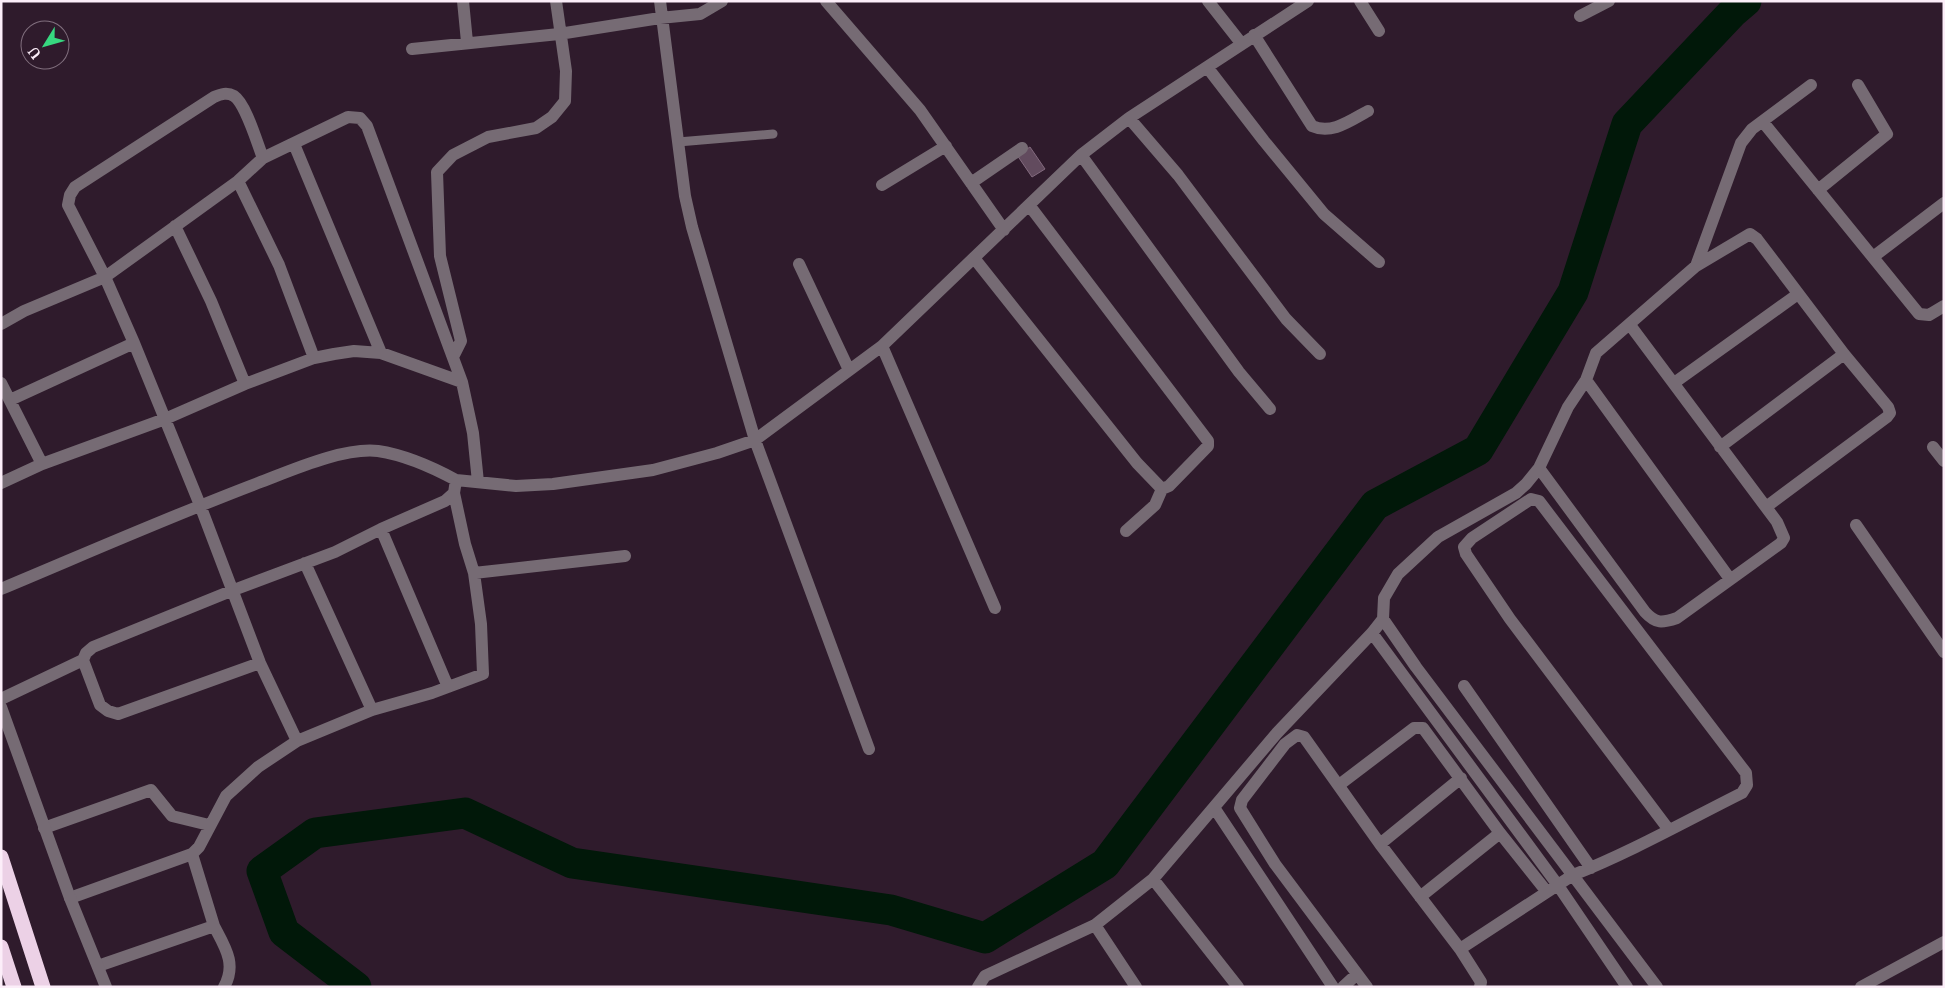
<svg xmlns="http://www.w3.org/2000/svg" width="1945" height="988" font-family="Merriweather,serif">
<rect width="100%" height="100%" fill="#2f1b2c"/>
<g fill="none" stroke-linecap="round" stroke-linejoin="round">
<path stroke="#011809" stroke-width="31" d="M356,987l-72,-55 -22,-61 53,-38 150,-20 107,50 319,47 94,28 120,-74 270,-359 103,-55 95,-158 54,-168 105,-111 14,-12"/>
</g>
<path fill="#624b5e" stroke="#836a7e" d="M1030,147l15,22 -13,8 -15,-22z"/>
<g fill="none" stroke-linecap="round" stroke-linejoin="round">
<path stroke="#766b74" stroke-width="9" d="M678,142l95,-8"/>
<path stroke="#766b74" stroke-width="12" d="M463,1l4,41
M660,1l25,195 7,31 63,213 114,309
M826,1l94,109 84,120
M1208,1l33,42
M1360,1l19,30
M1580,16l29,-15
M1254,35l58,91c20,9 39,-6 56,-15
M412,49l147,-15 101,-16 40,-4 22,-13
M1207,67l57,74 60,73 55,48
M1129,118l49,57 108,144 34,35
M1763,122l156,192 10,1 15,-9
M294,144l87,209
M1081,155l158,217 31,37
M263,158c-6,-15 -17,-54 -29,-62 -7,-4 -13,-2 -20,1l-139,90 -5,8 -2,10 37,72 29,66 66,162 60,158 37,78
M238,181l41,84 35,93
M971,183l51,-35
M882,185l64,-39
M1818,190l69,-56 -29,-49
M1029,205l179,236v5l-39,40 -7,3
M175,226l36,75 34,83
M1873,257l71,-54
M974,258l163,205 25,26 -7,16 -29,26
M799,264l50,106
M1696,266l45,-123 11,-14 59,-44
M1,324l23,-13 81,-34 133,-96 25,-23 85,-41 12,1 7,8 95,256 11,51 5,49
M882,346l113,262
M453,357l8,-16 -21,-85 -3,-84 16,-17 35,-18 48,-9 16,-11 13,-16 1,-30 -10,-70
M1586,380l144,199
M1,383l41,81
M1674,383l124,-89
M10,400l124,-57
M1720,447l124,-93
M1933,447l11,14
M1539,468l106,144c11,12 17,11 32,6l104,-75 3,-5 -7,-16 -147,-197
M1,483l41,-19 123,-45 80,-35 69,-26 20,-4 20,-3 27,2 81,29
M454,493l11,51 9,29 151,-17
M1856,525l88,127
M381,529l67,158
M305,563l67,147
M1,589c86,-36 170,-73 257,-106 32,-12 85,-36 120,-32 27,4 54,16 78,29
M1383,619l33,48 241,320
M1372,633l185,251 70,103
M260,663l-142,51 -10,-3 -8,-6 -17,-45 3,-7 7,-6 138,-56 104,-39 46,-23 64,-28 9,-8 2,-13 60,6 37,-2 100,-14 64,-17 38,-13 127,-94 199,-191 48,-37 179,-117
M1464,686l127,182
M1,699l82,-39
M1339,785l75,-57h9l77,105 47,59
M1215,809l118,178
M44,828l107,-38 21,26 37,9
M1380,844l81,-66
M1153,879l85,108
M1420,897l80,-64
M70,898l122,-44 7,-7 27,-51 32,-29 39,-26 75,-31 60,-17 51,-19 -2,-50 -7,-51
M1095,925l41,62
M214,926c11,21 23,38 10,61
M1460,949l113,-74c58,-23 113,-54 169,-82l5,-8 -1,-12 -207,-272 -8,-2 -59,39 -8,9 2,7 44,65 159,211
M98,966l116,-40 -22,-72
M978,987l7,-11 110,-51 58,-46 124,-146 95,-100 11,-14 1,-21 14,-24 40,-37 78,-44 10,-9 13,-16 29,-61 18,-27 10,-27 100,-87 54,-32 7,5 87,115 44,53 2,6 -3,4 -121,90
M1343,987l13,-12
M1367,987l-92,-123 -35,-56 2,-8 43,-56 12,-9 7,2 76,107 80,105 21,33 -1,5"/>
<path stroke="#766b74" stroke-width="12" d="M1,707l69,191 36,89
M1861,987l83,-45"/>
<path stroke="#ecd1e6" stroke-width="15" d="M1,857l42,130
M1,947l13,40"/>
</g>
<rect width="1945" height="988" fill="none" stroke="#fceef9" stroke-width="5"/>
<g transform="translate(45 45) rotate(233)"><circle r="24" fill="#2f1b2c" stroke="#816f7e"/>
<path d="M0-4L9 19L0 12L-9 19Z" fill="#37d880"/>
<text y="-8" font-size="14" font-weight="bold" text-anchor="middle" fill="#fceef9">U</text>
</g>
</svg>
